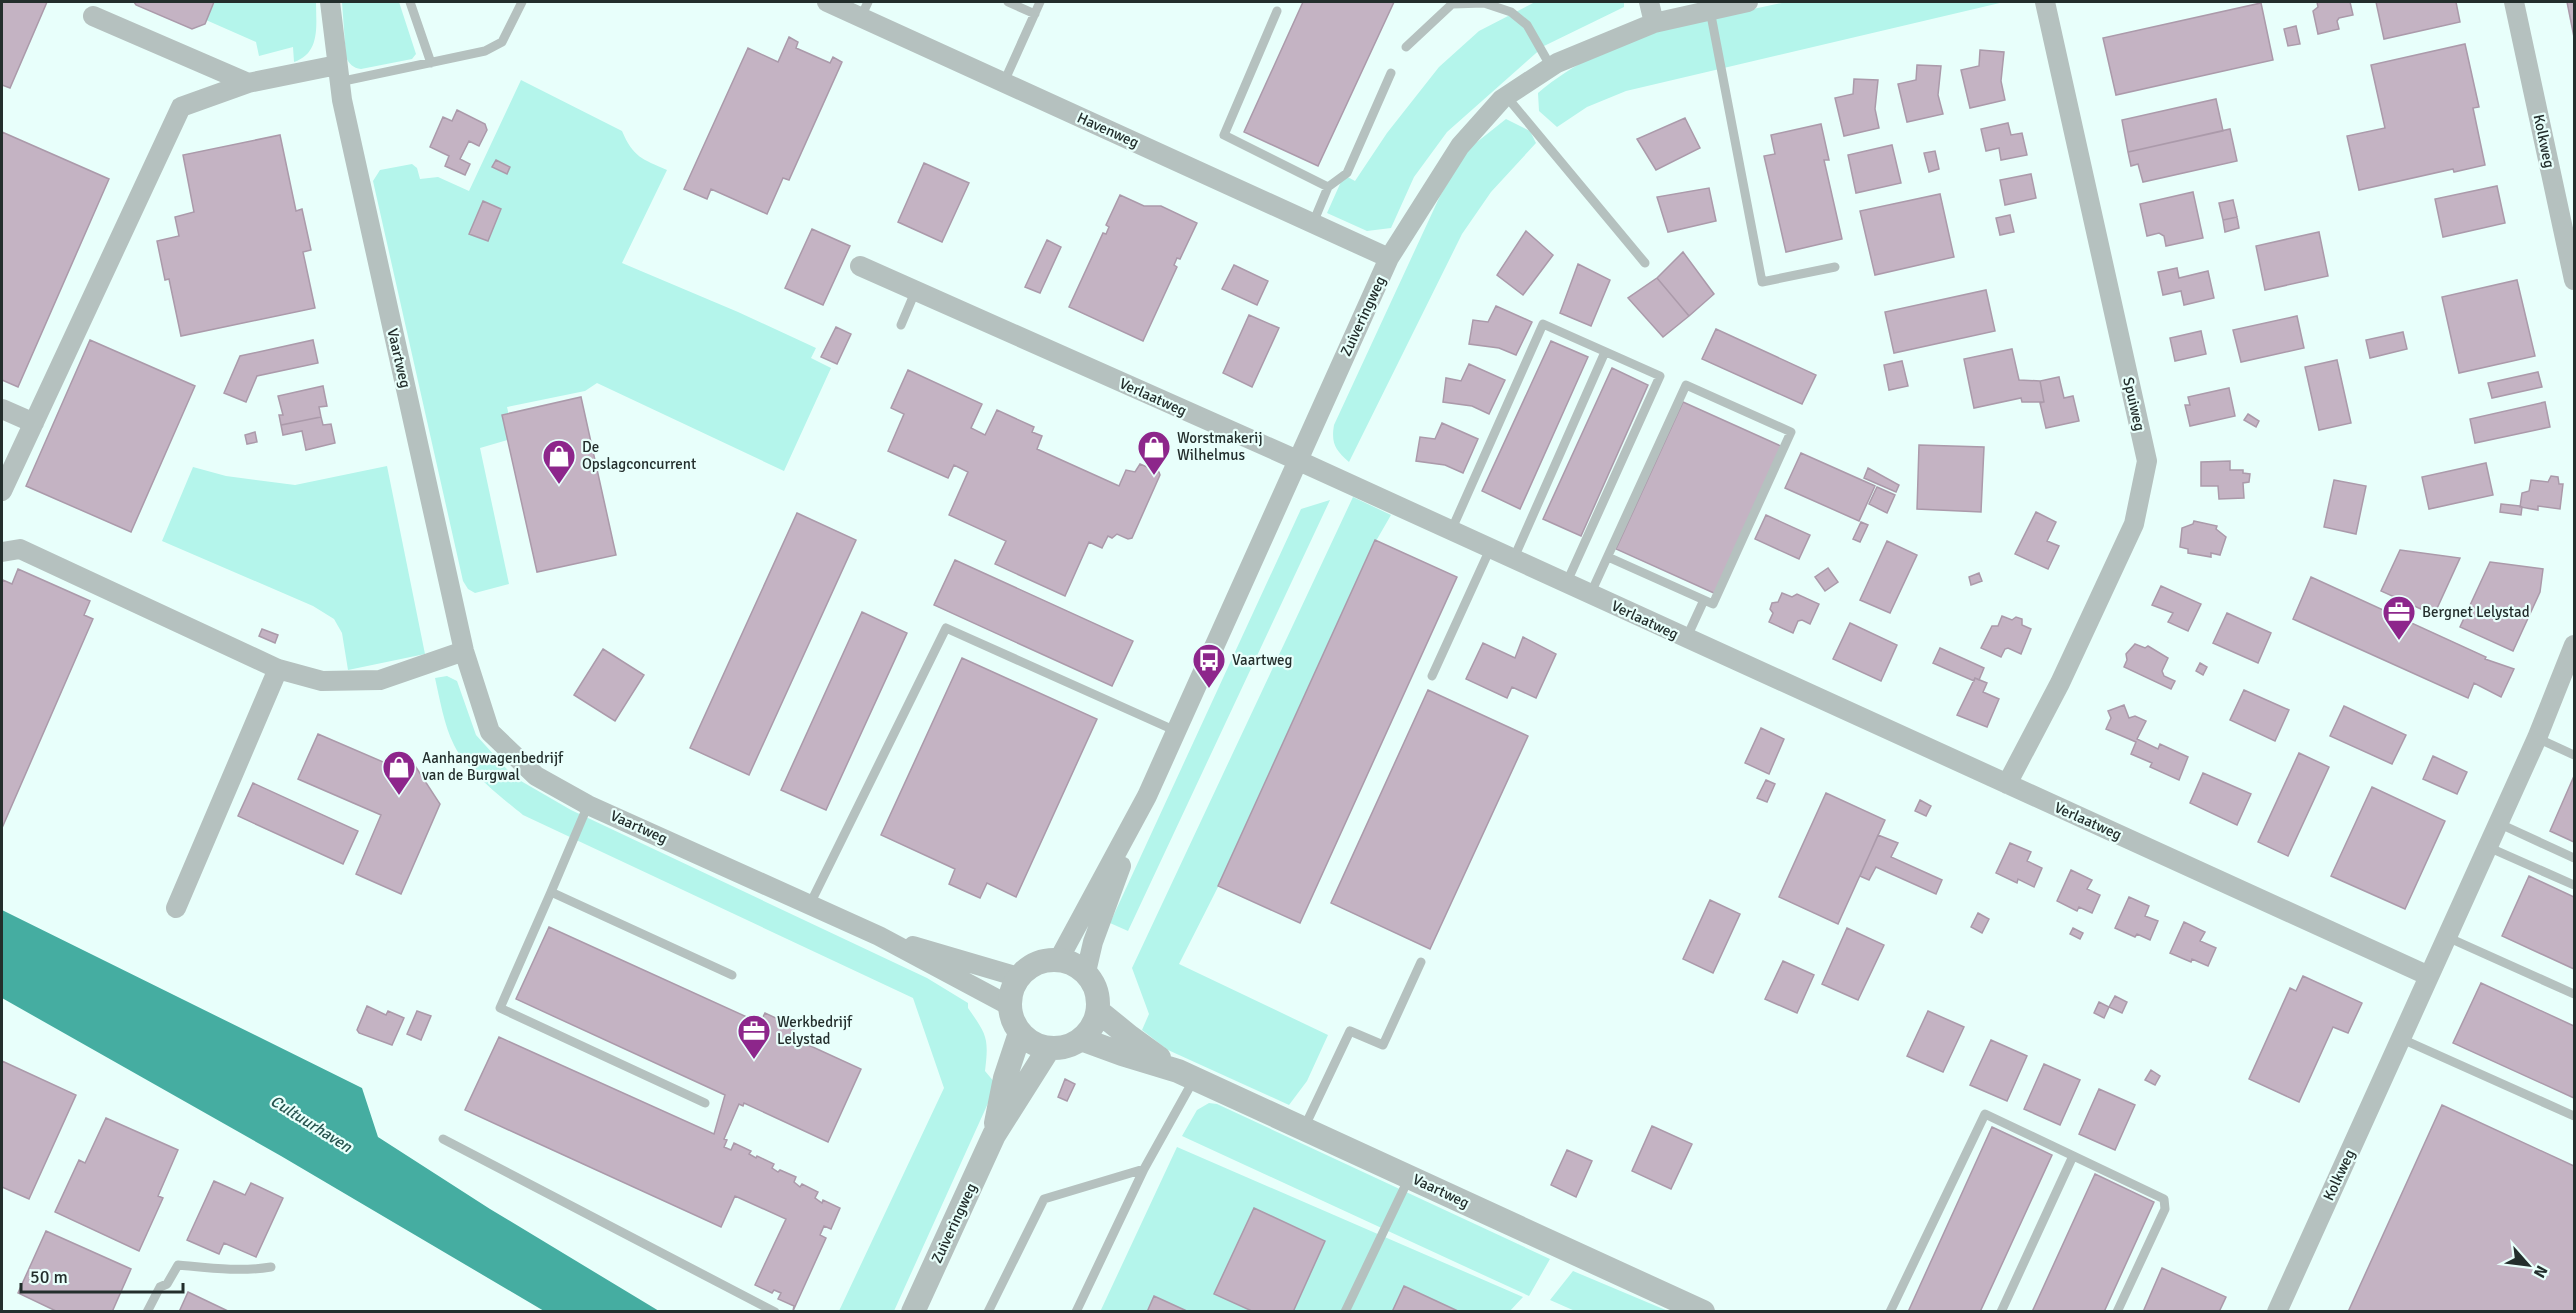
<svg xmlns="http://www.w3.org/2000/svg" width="2576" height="1313" font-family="Signika,sans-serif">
<rect width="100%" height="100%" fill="#e8fffb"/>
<path fill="#b4f5eb" d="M215,2h101c0,23 5,51 -22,60l-1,-15 -34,9 -3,-14 -50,-22z
M342,2h57l17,52 -4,5 -51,10c-8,-1 -12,-5 -15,-12z
M1535,2h89v5l-80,39 -97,86 -33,45 -23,51 -24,3 -40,-18 17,-38 11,6 32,-48 52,-66 40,-36z
M1786,2h218l-378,89 -39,16 -30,20 -18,-16 -1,-18c73,-61 158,-71 248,-91z
M521,80l101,51c11,26 20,28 45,39l-45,93 116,49 78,36 -5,10 20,10 -47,103 -187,-88 -12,8 -78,16 7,31 -34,10 29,136 -34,9 -7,-4 -5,-8 -90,-400 7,-11 32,-6 5,4 3,11 18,-2 31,14z
M1506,119l24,12 6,12 -45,49 -29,42 -113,228c-14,-12 -18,-19 -15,-37l106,-229 27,-46z
M387,466l38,188 -77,16 -6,-37 -8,-14 -21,-13 -151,-65 31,-74 33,9 69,9z
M1353,497l38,18 -15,26 -158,346 -39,77 149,71 -21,46 -18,24 -121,-55 -26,-20 7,-16 -17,-46z
M1330,500l-202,431 -18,-8 191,-414z
M447,676l10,5 19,54 38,42 57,33 356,168 41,25v5c19,27 21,30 17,63l10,12 -6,18 -95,210h-55l105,-223 -31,-90 -390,-183c-21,-17 -57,-45 -69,-70 -10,-20 -14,-45 -19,-67z
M1209,1103l8,1 333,155 -21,37 -347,-160 15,-26z
M1177,1147l346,150 -14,15h-409z
M1573,1271l95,40h-93l-25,-11z"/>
<path fill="#45ada1" d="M2,910l360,178 16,49 112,72 169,102h-115l-263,-155 -279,-158z"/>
<path fill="#c4b3c3" stroke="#ab9aaa" stroke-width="1.5" d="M2,2h45l-37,86 -8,-3z
M134,2h80l-9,22 -13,5 -56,-24z
M1303,2h91l-76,164 -74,-34z
M2317,2h33l3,13 -14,3 -2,3 2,8 -21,5 -5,-23 5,-4z
M2376,2h80l4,20 -76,17z
M2567,2h7v35z
M2261,3l12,57 -157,35 -13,-57z
M2296,26l4,18 -12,2 -4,-17z
M789,37l9,5 -2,6 34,15 3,-6 9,5 -53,118 -6,-2 -16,36 -56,-25 -4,10 -23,-10 64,-141 30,14z
M2465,44l14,63 -6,1 12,57 -31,7 -1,-3 -94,21 -12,-54 38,-8 -14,-63z
M1980,50l24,2 -3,29 4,19 -35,8 -9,-38 18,-4z
M1917,65l24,1 -3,29 5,19 -36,8 -9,-38 18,-4z
M1854,79l24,1 -3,29 4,19 -35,8 -9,-38 18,-4z
M2216,99l7,32 -95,21 -6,-32z
M457,110l28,14 2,6 -8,16 -10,-5 -9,18 10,5 -5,11 -20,-9 4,-10 -19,-9 13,-30 9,4z
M1685,118l15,30 -44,22 -19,-31z
M2008,123l3,12 11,-2 5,22 -26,5 -2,-12 -13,3 -5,-22z
M1821,124l8,36h-5l18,79 -56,13 -22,-96 11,-2 -4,-19z
M2230,129l7,32 -94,21 -5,-18 -7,2 -3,-14z
M2,132l107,47 -91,208 -16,-7z
M280,135l16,76 6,-2 9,41 -8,2 12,56 -134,28 -12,-57 -4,1 -8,-39 22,-5 -4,-19 19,-5 -11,-57z
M1892,145l9,38 -45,10 -8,-38z
M1935,151l4,18 -10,3 -5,-19z
M496,160l14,7 -3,7 -15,-7z
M924,163l45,20 -27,59 -44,-20z
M2031,174l5,24 -31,7 -5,-25z
M2497,186l8,37 -62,14 -8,-38z
M1709,188l7,33 -48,11 -11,-35z
M2193,192l10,46 -37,8 -2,-10 -5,-3 -12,3 -7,-32z
M1940,194l14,63 -79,18 -15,-64z
M1120,195l24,11h17l36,17 -17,36 -3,-1 -3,7 3,2 -34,74 -74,-34 34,-74 3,1 3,-7 -3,-2z
M2233,200l4,17 -14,3 -4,-17z
M483,201l18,8 -13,32 -19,-7z
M2010,215l4,17 -14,3 -4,-17z
M2237,217l2,11 -14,4 -2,-12z
M812,229l38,17 -27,59 -38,-17z
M1526,231l27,24 -30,40 -26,-20z
M2319,232l9,44 -63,14 -9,-44z
M1047,240l14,7 -21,46 -15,-6z
M1683,252l31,42 -25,22 -32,-38z
M1578,264l32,16 -19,46 -31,-13z
M1234,265l34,16 -11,24 -35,-16z
M2177,268l2,10 29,-7 6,27 -30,7 -3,-14 -18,4 -5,-23z
M1657,278l32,38 -26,21 -35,-39z
M2517,280l18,76 -76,17 -17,-76z
M1986,290l9,41 -101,22 -9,-41z
M1496,306l36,16 -16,33 -17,-7 -30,-4 4,-24 15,2z
M1249,315l30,13 -27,59 -29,-14z
M2297,316l7,32 -63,14 -8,-32z
M836,327l15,7 -14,30 -16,-7z
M1716,329l100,46 -14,29 -100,-45z
M2201,331l5,23 -31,7 -5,-23z
M2403,332l4,17 -37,9 -4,-18z
M90,340l105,46 -64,146 -105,-46z
M313,340l5,23 -61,13 -11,26 -22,-9 16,-37z
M1551,341l37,16 -68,152 -38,-18z
M2012,349l7,31 21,1 4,21h-22l-1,-4 -47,10 -10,-49z
M2337,360l14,63 -32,7 -14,-63z
M1902,361l6,25 -19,4 -5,-25z
M1469,364l36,16 -16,34 -17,-8 -29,-4 3,-24 15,3z
M1612,368l36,17 -67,151 -38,-17z
M908,370l74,34 -11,24 14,7 12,-25 37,17 -2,5 10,4 -5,13 82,37 7,-16 9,2 5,-8 19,8 1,3 -28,63 -4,1 -11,-5 -5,4 -4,-2 -6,12 -13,-6 -24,54 -70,-32 11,-23 -57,-26 19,-43 -14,-7 -6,13 -60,-27 16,-37 -13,-6z
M2538,372l4,15 -50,11 -4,-15z
M2059,377l5,21 9,-2 6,25 -33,7 -6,-25 4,-1 -4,-21z
M323,386l4,20 -8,1 2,10 -40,8 -2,-10h4l-5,-19z
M2229,388l6,28 -45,10 -5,-21h5l-2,-8z
M581,397l35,158 -79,17 -35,-157z
M1683,402l100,45 -67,147 -100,-45z
M2545,402l5,25 -75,16 -5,-24z
M2248,414l11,7 -3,6 -12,-7z
M321,417l2,8 8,-1 4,19 -29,7 -4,-19 -19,4 -2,-10z
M1442,423l36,16 -15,34 -18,-8 -29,-4 4,-24 15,2z
M255,432l2,10 -10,2 -2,-9z
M1919,445l65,2 -3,65 -64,-3z
M1801,453l74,33 -16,35 -74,-33z
M2230,461v9h13v3l7,1 -1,8 -6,1 1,15 -25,1 -1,-13h-17v-24z
M2486,463l7,32 -64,14 -7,-32z
M1868,468l31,17 -3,7 -32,-14z
M2551,476l7,1 1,7h4l-3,25 -22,-3v4l-18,-3 2,-14 7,-2 2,-11 17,2z
M2334,480l32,6 -10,48 -32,-7z
M1877,487l18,8 -8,18 -18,-9z
M2501,504l19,2 2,1 -1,8 -21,-3z
M2036,512l20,10 -9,19 12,5 -11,23 -33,-15z
M797,513l59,27 -107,235 -59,-27z
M1766,515l44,20 -11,24 -44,-20z
M2194,521l23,5 -1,3 10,8 -6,18 -9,-2v4l-23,-4v-4l-8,-2 2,-19 11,-4z
M1861,522l7,3 -8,17 -7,-3z
M1375,540l82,37 -157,346 -82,-37z
M1887,541l30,14 -27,58 -30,-13z
M2400,550l60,8 -26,57 -53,-24z
M955,560l178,81 -21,45 -178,-81z
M2490,562l53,7 -3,23 -27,59 -53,-24z
M1828,568l10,14 -13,9 -10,-14z
M18,569l72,32 -6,14 9,4 -91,209v-245l1,-3 9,4z
M1979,573l3,8 -11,4 -2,-8z
M2311,577l175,80 -1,2 29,10 -13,28 -27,-14 -6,15 -175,-79z
M2161,586l40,18 -13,27 -20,-9 5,-9 -21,-8z
M1782,593l10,4 5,-3 22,10 -9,20 -8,-4 -4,1 -5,12 -24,-11 4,-9 -3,-4 2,-6 6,-1z
M862,612l45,21 -81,177 -45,-20z
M2227,613l44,20 -13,30 -45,-20z
M2002,616l10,4 4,-3 6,2v6l9,4 -10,25 -13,-6 -3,1 -4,8 -20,-9 11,-22h6z
M1850,623l47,22 -16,36 -48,-22z
M262,629l16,6 -3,8 -16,-7z
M1523,637l33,17 -20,44 -24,-11 -5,11 -41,-19 17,-36 32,15z
M2135,644l10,4 3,-2 20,12 -6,13 2,5 11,5 -4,8 -47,-22 3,-7 -1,-6z
M1940,648l44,20 -5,12 -4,-2 -1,3 -41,-18z
M603,649l41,26 -29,46 -41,-26z
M962,658l135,61 -81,178 -29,-14 -7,15 -31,-14 6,-15 -74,-34z
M2200,663l7,4 -4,8 -7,-4z
M1975,678l12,5 -4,9 16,7 -12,28 -30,-12z
M1428,690l100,46 -98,213 -99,-46z
M2244,690l45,20 -14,31 -45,-21z
M2124,705l5,13 6,-2 11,5 -9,18 21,10 2,-5 28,13 -9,23 -29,-13 2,-4 -21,-9 5,-12 -30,-13 5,-11 -3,-7z
M2344,706l62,29 -14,29 -62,-28z
M1761,728l23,11 -15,35 -24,-11z
M318,734l65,28 9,-4 12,6 4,-9 32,49 -39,90 -45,-20 25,-59 -83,-36z
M2299,753l30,14 -41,89 -30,-14z
M2433,756l34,16 -10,22 -34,-15z
M2203,773l48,21 -14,31 -47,-22z
M2574,776v66l-24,-11z
M1766,780l9,4 -8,18 -10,-4z
M253,783l105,48 -15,33 -105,-48z
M2372,787l73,34 -40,88 -74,-33z
M1826,793l59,27 -47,104 -59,-27z
M1920,800l11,6 -5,10 -11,-5z
M1878,835l20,8 -7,14 51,23 -6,14 -60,-27 -7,13 -9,-4z
M2010,843l21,9 -4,9 15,7 -8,19 -16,-8 -1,4 -21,-10z
M2071,870l21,10 -5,9 13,6 -8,18 -13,-6 -2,4 -20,-10z
M2529,876l45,21v72l-72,-33z
M2129,897l20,9 -4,10 13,5 -8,19 -13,-6 -2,3 -20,-9z
M1710,900l30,14 -27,59 -30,-14z
M1978,913l11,6 -7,14 -11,-6z
M2184,922l21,10 -5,9 16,7 -8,18 -16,-7 -1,3 -21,-9z
M549,927l211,96 5,-10 30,14 -4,10 70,32 -33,73 -84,-39 -1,3 -4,-2 -15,35 3,1 -3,7 7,3 3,-7 17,8 -2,3 7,4 1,-2 17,8 -2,4 6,4 2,-2 16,7 -2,5 6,5 2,-3 16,8 -3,6 7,5 1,-3 17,8 -9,21 -7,-3 -4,9 6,3 -33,73 1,-5 -16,-7 3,-6 -7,-3 -2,3 -17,-8 31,-66 -51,-23 -14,31 -256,-117 34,-73 215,97 11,-39 -209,-96z
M1847,928l37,17 -26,55 -36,-16z
M2073,928l10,5 -3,6 -10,-5z
M1783,961l31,14 -17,38 -32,-14z
M2303,976l59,27 -14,30 -15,-6 -34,75 -50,-23 41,-91 6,3z
M2481,983l93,43v72l-121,-55z
M2115,996l12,6 -5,11 -13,-6z
M2099,1002l10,5 -5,11 -10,-5z
M367,1006l19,9 2,-4 16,7 -12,27 -33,-12 -2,-3z
M417,1011l14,5 -10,24 -14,-6z
M1928,1011l36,16 -21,45 -36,-16z
M1991,1040l36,16 -20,45 -37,-16z
M2,1061l74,34 -47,104 -27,-12z
M2044,1064l36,16 -20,45 -36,-16z
M2151,1070l9,6 -5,9 -10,-5z
M1065,1079l10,5 -8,17 -9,-4z
M2099,1089l36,16 -20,45 -36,-16z
M2442,1105l132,61v146h-226z
M106,1118l72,32 -20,46 5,2 -24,53 -84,-39 24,-52 6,3z
M1652,1126l40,18 -21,45 -39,-18z
M1992,1127l60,28 -72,157h-72z
M1567,1150l25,11 -16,36 -25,-12z
M2095,1174l59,28 -50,110h-72z
M214,1181l31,14 6,-12 32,15 -27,59 -32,-14 -5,11 -32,-14z
M1254,1208l71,33 -32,71h-39l-40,-18z
M46,1231l85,38 -19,43h-54l-40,-19z
M2162,1268l64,29 -7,15h-76z
M1404,1286l56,26h-68z
M188,1292l42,20h-51z
M1154,1296l35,16h-42z"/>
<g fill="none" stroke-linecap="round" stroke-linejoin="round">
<path stroke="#b5c1bf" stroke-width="9" d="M410,2l21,61
M1008,2l27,12
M1710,10l52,272 73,-15
M1277,11l-53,124 104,52
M861,17l7,-15
M1406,47l46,-43 32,-1 27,9 16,13 24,42
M339,82l146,-31 17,-9 20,-40
M1004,82l36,-80
M1506,96l139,167
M1313,223l15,-36 19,-14 44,-100
M901,325l14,-33
M1451,531l92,-207 117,52 -94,208
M1513,560l92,-208
M1590,595l96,-210 105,47 -78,172 -105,-47
M1686,639l18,-39
M1432,676l58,-127
M2537,738l37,17
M588,805l-37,87 181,83
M2498,823l76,35
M2488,847l86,38
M551,892l-51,116 205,95
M810,904l136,-276 230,103
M2447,937l127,57
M2402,1039l172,77
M1304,1128l46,-97 33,14 38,-83
M443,1139l332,173
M147,1312l13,-25 7,-3 11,-19c32,3 62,7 93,2
M988,1312l56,-113 100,-30
M1076,1312l68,-143 49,-88
M1345,1312l64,-134
M1890,1312l95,-198 179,85 1,10 -48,103
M2001,1312l72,-156"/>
<path stroke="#b5c1bf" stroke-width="20" d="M330,2l12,98 122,551 26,81 46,44 52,29 291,131 131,70
M827,2l562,256
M1649,2l5,21
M2514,2l60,278
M93,16l155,67
M860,266l437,194 1132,516
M2,409l32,14
M2,491l179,-384 67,-24 89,-18
M2,552l18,-3 258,120 44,12 58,-1 84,-29
M2007,784l53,-101 74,-159 13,-63 -102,-459
M176,908l102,-239
M913,946l105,31
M1059,959l88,-163 242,-538 71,-112 42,-47 55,-36 97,-40 94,-21
M1086,972l7,-30 28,-76
M2277,1312l260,-574 37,-93"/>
<path stroke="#b5c1bf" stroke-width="24" d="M1010 1004a44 44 0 1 1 88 0a44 44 0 1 1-88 0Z
M1098,1011l32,26 29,21
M1081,1039l41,15 56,17 525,241
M996,1123l9,-45 15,-45
M913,1312l81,-177 55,-87"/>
</g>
<defs>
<symbol id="shop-pin" viewBox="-11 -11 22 30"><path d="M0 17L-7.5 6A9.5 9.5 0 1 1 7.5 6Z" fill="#8d268b" stroke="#e8fffb"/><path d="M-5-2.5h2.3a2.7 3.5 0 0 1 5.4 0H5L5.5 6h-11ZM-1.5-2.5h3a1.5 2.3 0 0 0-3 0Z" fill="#fff"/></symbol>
<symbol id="office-pin" viewBox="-11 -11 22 30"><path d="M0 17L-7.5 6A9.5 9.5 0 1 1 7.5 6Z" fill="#8d268b" stroke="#e8fffb"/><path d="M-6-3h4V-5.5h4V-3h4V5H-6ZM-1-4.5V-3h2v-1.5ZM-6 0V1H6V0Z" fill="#fff"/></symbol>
<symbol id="bus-pin" viewBox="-11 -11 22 30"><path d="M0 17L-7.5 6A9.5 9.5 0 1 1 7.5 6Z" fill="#8d268b" stroke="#e8fffb"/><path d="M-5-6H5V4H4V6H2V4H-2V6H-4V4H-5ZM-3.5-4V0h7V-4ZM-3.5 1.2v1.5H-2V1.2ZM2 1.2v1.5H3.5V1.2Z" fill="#fff"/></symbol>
</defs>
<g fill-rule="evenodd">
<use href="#shop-pin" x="1135" y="428" width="38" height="52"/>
<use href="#shop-pin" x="540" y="437" width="38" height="52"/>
<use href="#office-pin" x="2380" y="593" width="38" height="52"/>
<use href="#bus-pin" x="1190" y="641" width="38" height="52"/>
<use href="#shop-pin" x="380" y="748" width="38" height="52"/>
<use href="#office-pin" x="735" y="1012" width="38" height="52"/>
</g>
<g text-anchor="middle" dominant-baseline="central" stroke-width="4.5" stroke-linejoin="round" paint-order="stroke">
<g font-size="15" fill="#232e2c" stroke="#e8fffb">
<text transform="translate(1108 130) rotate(24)">Havenweg</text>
<text transform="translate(2544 141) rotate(78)">Kolkweg</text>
<text transform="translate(1363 316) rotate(-65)">Zuiveringweg</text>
<text transform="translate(399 358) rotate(77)">Vaartweg</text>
<text transform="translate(1153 397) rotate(24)">Verlaatweg</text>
<text transform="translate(2134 404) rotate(77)">Spuiweg</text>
<text transform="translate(1645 620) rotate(25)">Verlaatweg</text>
<text transform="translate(2088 821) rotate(24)">Verlaatweg</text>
<text transform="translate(639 827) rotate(24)">Vaartweg</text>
<text transform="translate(2339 1175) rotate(-65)">Kolkweg</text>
<text transform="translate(1441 1191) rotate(25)">Vaartweg</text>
<text transform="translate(954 1223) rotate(-65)">Zuiveringweg</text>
</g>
<g font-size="15" fill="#232e2c" stroke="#e8fffb" text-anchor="start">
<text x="1177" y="438">Worstmakerij<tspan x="1177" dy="17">Wilhelmus</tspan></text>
<text x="582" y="447">De<tspan x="582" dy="17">Opslagconcurrent</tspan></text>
<text x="2422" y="612">Bergnet Lelystad</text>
<text x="1232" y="660">Vaartweg</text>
<text x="422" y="758">Aanhangwagenbedrijf<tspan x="422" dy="17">van de Burgwal</tspan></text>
<text x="777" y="1022">Werkbedrijf<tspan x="777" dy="17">Lelystad</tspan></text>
</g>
<g font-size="16" font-style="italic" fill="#27544f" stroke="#e8fffb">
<text transform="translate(311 1124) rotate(32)">Cultuurhaven</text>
</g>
</g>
<rect width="2576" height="1313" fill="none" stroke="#232e2c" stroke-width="6"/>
<g transform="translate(2528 1265) rotate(118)" stroke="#e8fffb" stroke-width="4.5" paint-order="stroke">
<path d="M0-4.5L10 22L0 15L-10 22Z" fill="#232e2c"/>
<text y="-9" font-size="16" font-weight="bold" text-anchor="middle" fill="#232e2c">N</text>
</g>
<path d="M21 1283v9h162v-9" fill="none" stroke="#232e2c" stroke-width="3"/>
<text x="30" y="1283" font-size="18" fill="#232e2c" stroke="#e8fffb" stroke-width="4.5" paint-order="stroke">50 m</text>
</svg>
